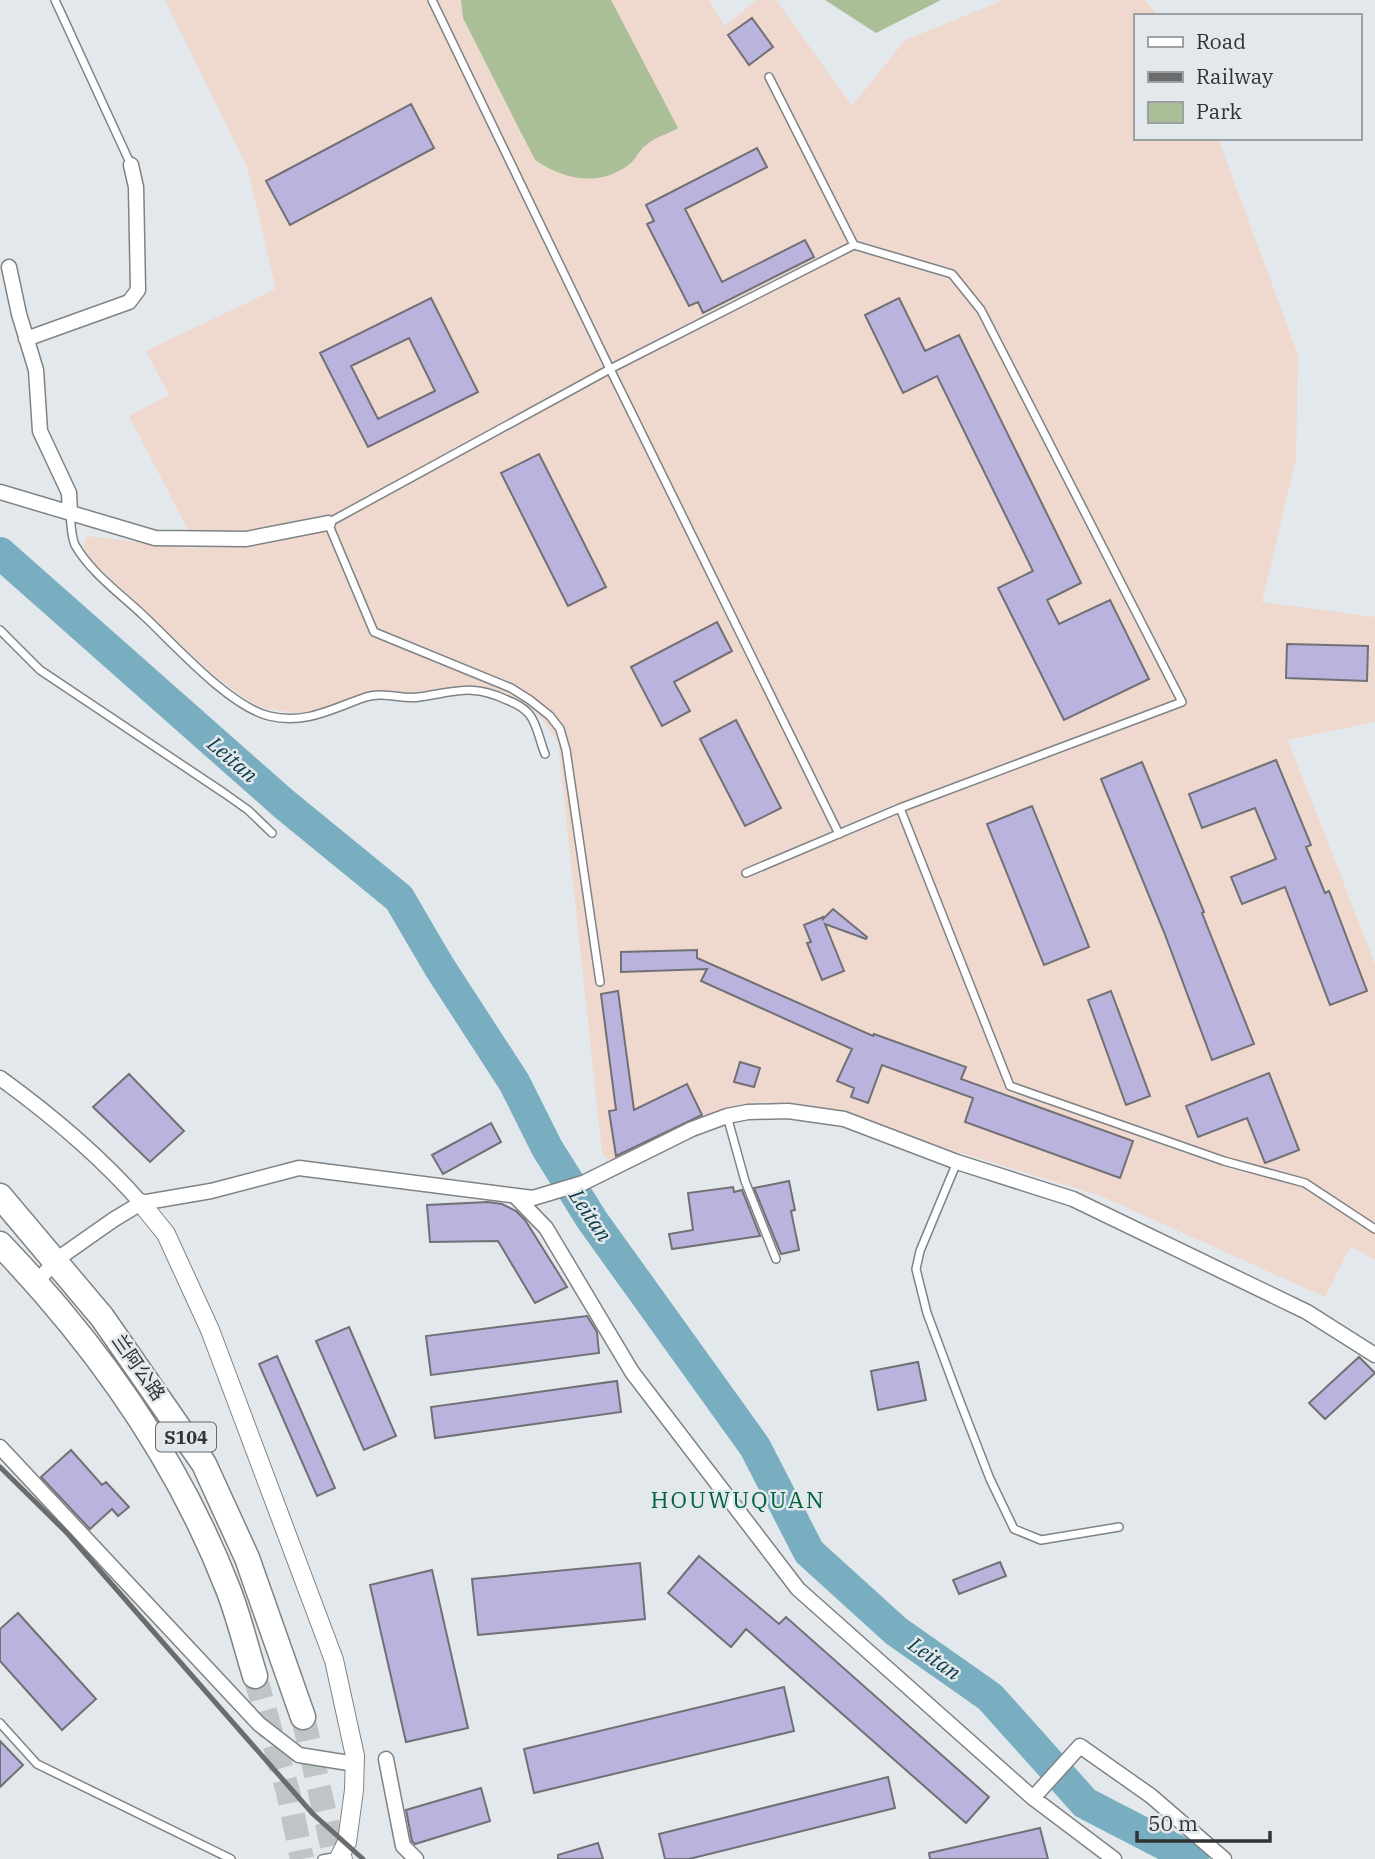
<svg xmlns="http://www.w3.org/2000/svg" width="1375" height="1859" font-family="'IBM Plex Serif','Noto Sans SC',serif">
<rect width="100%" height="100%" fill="#e3e8ec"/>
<path fill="#efd8cd" d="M165,0h544l15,26 33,-26h19l76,106 53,-66 99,-40h141l14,16h-24v122h83l80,217 -2,104 -34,143 113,15v105l-87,18 87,224v296l-24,-14 -26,51 -224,-101 -156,-48 -94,-33 -43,-10 -52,-3 -50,15 -88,43 -11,-1 -5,-7 -44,-410 -20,-28 -26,-17 -41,-12 -55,11 -30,-5 -18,2 -36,14 -29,7 -40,-6 -13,-6 -33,-24 -124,-116 -10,-16 4,-10 111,13 -69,-133 40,-21 -23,-44 130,-62 -29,-122z"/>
<path fill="#aabf98" d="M461,0h150l67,128c-10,6 -25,10 -33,18 -6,5 -9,12 -14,17 -31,25 -66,17 -96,-3l-72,-142z
M825,0h116l-65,33z"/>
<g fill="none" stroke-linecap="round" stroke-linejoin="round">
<path stroke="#79aec0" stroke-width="32" d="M0,553l284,251 115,94 41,70 74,114 33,66 45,72 163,227 54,105 87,79 94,66 95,106 108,56"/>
</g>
<path fill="#bab3de" stroke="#717075" stroke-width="2" fill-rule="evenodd" d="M752,18l21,29 -24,18 -21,-30z
M411,104l23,44 -144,77 -24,-44z
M757,148l10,19 -82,42 37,73 83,-42 9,17 -111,56 -5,-11 -9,4 -42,-82 7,-3 -8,-16z
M431,298l47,94 -110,55 -48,-94zM409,338l26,53 -57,28 -27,-53z
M899,298l26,53 34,-16 122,248 -34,17 12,24 51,-24 39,79 -85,41 -66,-132 35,-17 -96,-195 -34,17 -38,-78z
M539,454l67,133 -38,19 -67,-133z
M717,622l15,29 -58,31 16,29 -28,15 -31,-59z
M1287,644l81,2 -1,35 -81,-3z
M736,720l45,88 -36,18 -45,-87z
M1276,760l35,85 -5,2 19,46 4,-2 38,100 -37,14 -45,-118 -43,17 -11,-27 45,-18 -21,-51 -53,20 -13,-34z
M1142,762l62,150 -2,1 52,131 -42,16 -48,-128 -63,-153z
M1032,806l57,141 -45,18 -57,-141z
M833,909l34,28 -1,2 -41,-15 19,47 -22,9 -15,-37 4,-1 -7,-17 19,-8v2z
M697,950v8l176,78 1,-2 92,33 -5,12 172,62 -13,37 -155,-56 8,-24 -91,-33 -14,38 -17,-6 3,-9 -17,-7 15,-32 -151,-68 6,-12 -86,3v-20z
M618,991l16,119 53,-26 15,31 -86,41 -7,-45 7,-1 -15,-116z
M1111,991l39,105 -24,9 -38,-105z
M740,1062l20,6 -6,19 -20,-5z
M1269,1073l30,77 -34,13 -18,-45 -49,19 -12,-31z
M129,1074l55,57 -34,31 -57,-55z
M491,1123l10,19 -58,32 -11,-19z
M789,1181l6,29 -4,1 8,39 -18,4 -27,-66z
M733,1187l1,5 8,-2 18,46 -88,13 -3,-15 24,-4 -5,-37z
M488,1202l14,2 14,7 9,9 42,67 -32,16 -37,-62 -68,1 -3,-37z
M587,1316l10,16 2,21 -168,22 -5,-39z
M349,1327l47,109 -32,14 -48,-109z
M277,1356l58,132 -18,8 -58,-132z
M1359,1357l16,16 -50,46 -16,-16z
M918,1362l8,38 -48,10 -7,-39z
M617,1381l4,31 -186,26 -4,-31z
M71,1450l31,35 4,-3 23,25 -11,9 -6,-7 -22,20 -49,-52z
M699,1556l80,68 7,-7 203,180 -23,26 -220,-194 -15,18 -63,-54z
M1000,1562l6,14 -47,18 -6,-14z
M640,1563l5,56 -167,16 -6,-56z
M432,1570l36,158 -62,14 -36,-157z
M18,1613l78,86 -34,31 -62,-69v-32z
M784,1687l10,44 -260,62 -10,-44z
M0,1741l23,24 -23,22z
M888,1777l7,31 -206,51h-24l-6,-25z
M481,1788l9,33 -75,23 -3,-3 -6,-31z
M1040,1828l8,31h-118l-1,-6z
M598,1843l5,16h-45v-4z"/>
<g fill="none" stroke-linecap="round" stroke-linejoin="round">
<path stroke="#bfc4c7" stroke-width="24" stroke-dasharray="24 12" stroke-linecap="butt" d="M255,1676l33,116 14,67
M303,1717l32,142"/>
<defs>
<path id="service" d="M55,0l76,165
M432,0l178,369 229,465
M769,77l85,168
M70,513c1,10 1,23 5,32 16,28 47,50 70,72 31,29 84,89 124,99 37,9 64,-8 97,-19 18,-6 36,3 53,0 36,-5 53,-14 88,3 8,3 16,7 22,14 8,9 11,28 16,40
M0,630l40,40 184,123 24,17 24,23
M900,808l110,278 214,75 81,22 70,46
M600,982l-34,-232 -6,-21 -10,-13 -20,-16 -19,-12 -137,-56 -46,-109 282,-154 244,-124 98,29 29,36 201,392 -282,106 -154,65
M727,1116l18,65 31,78
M957,1162l-37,89 -4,18 11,44 32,86 31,80 24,50 27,11 78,-13
M0,1723l37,41 194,95
M322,1859l17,-3"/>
<path id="minor" d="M9,267l10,47 17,56 4,61 29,62 1,20
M26,339l103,-37 9,-12 -2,-103 -5,-22
M0,492l155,46 91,1 82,-16
M0,1078c51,37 100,78 141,125
M516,1197l30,31 86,144 166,217 235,209 81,61
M37,1282l19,-22 57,-40 28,-17 70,-12 88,-23 234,30 50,-15 109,-54 35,-13 21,-4 40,-1 56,8 113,43 116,37 234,113 68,43
M0,1447l259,277 40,31 56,9
M386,1759l17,87 13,13
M1033,1798l47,-52 71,50 73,63"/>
<path id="tertiary" d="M141,1203l25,31 44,96 124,330 21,96 -1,34 -7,52 -7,14 3,3"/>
<path id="trunk" d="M0,1196l102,121 102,147 43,94 56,159
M0,1244c96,100 178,216 228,345 11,28 18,58 27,87"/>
</defs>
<use href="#service" stroke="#7e8386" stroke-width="10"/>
<use href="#minor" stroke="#7e8386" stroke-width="17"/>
<use href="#tertiary" stroke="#7e8386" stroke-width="20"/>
<use href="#trunk" stroke="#7e8386" stroke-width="27"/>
<use href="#service" stroke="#fff" stroke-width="7"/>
<use href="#minor" stroke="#fff" stroke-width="14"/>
<use href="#tertiary" stroke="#fff" stroke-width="18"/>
<use href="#trunk" stroke="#fff" stroke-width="24"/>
<path stroke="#6a6c6e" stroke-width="5" d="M0,1467l68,67 245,280 50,45"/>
</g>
<g text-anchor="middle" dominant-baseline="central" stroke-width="5" stroke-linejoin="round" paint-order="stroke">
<rect fill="#e3e8ec" stroke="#66696b" stroke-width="2" x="156" y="1422.5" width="60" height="29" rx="5"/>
<g font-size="18" font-weight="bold" fill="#313334">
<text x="186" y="1437">S104</text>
</g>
<g font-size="19" fill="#313334" stroke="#e3e8ec">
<text transform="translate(139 1367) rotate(55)">兰阿公路</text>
</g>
<g font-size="21" font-style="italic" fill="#093a48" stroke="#e3e8ec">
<text transform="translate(233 759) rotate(41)">Leitan</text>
<text transform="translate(591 1215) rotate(56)">Leitan</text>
<text transform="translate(935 1658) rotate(35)">Leitan</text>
</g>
<g font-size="23" letter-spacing="2" fill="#00623e" stroke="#e3e8ec">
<text x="738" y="1499">HOUWUQUAN</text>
</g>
</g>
<rect x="1134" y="14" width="228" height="126" fill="#e3e8ec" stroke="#9ca0a2" stroke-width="2"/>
<rect x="1148" y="37" width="35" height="10" fill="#ffffff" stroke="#9ca0a2" stroke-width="2"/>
<text x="1196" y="49" font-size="21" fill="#313334">Road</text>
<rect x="1148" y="72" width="35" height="10" fill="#6a6c6e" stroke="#9ca0a2" stroke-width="2"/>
<text x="1196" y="84" font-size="21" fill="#313334">Railway</text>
<rect x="1148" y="102" width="35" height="21" fill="#aabf98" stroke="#9ca0a2" stroke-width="2"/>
<text x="1196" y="119" font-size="21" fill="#313334">Park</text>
<path d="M1137 1831v10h133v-10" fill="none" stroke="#313334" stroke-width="3.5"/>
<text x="1148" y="1831" font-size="21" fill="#313334" stroke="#e3e8ec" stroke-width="5" paint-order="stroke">50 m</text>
</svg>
